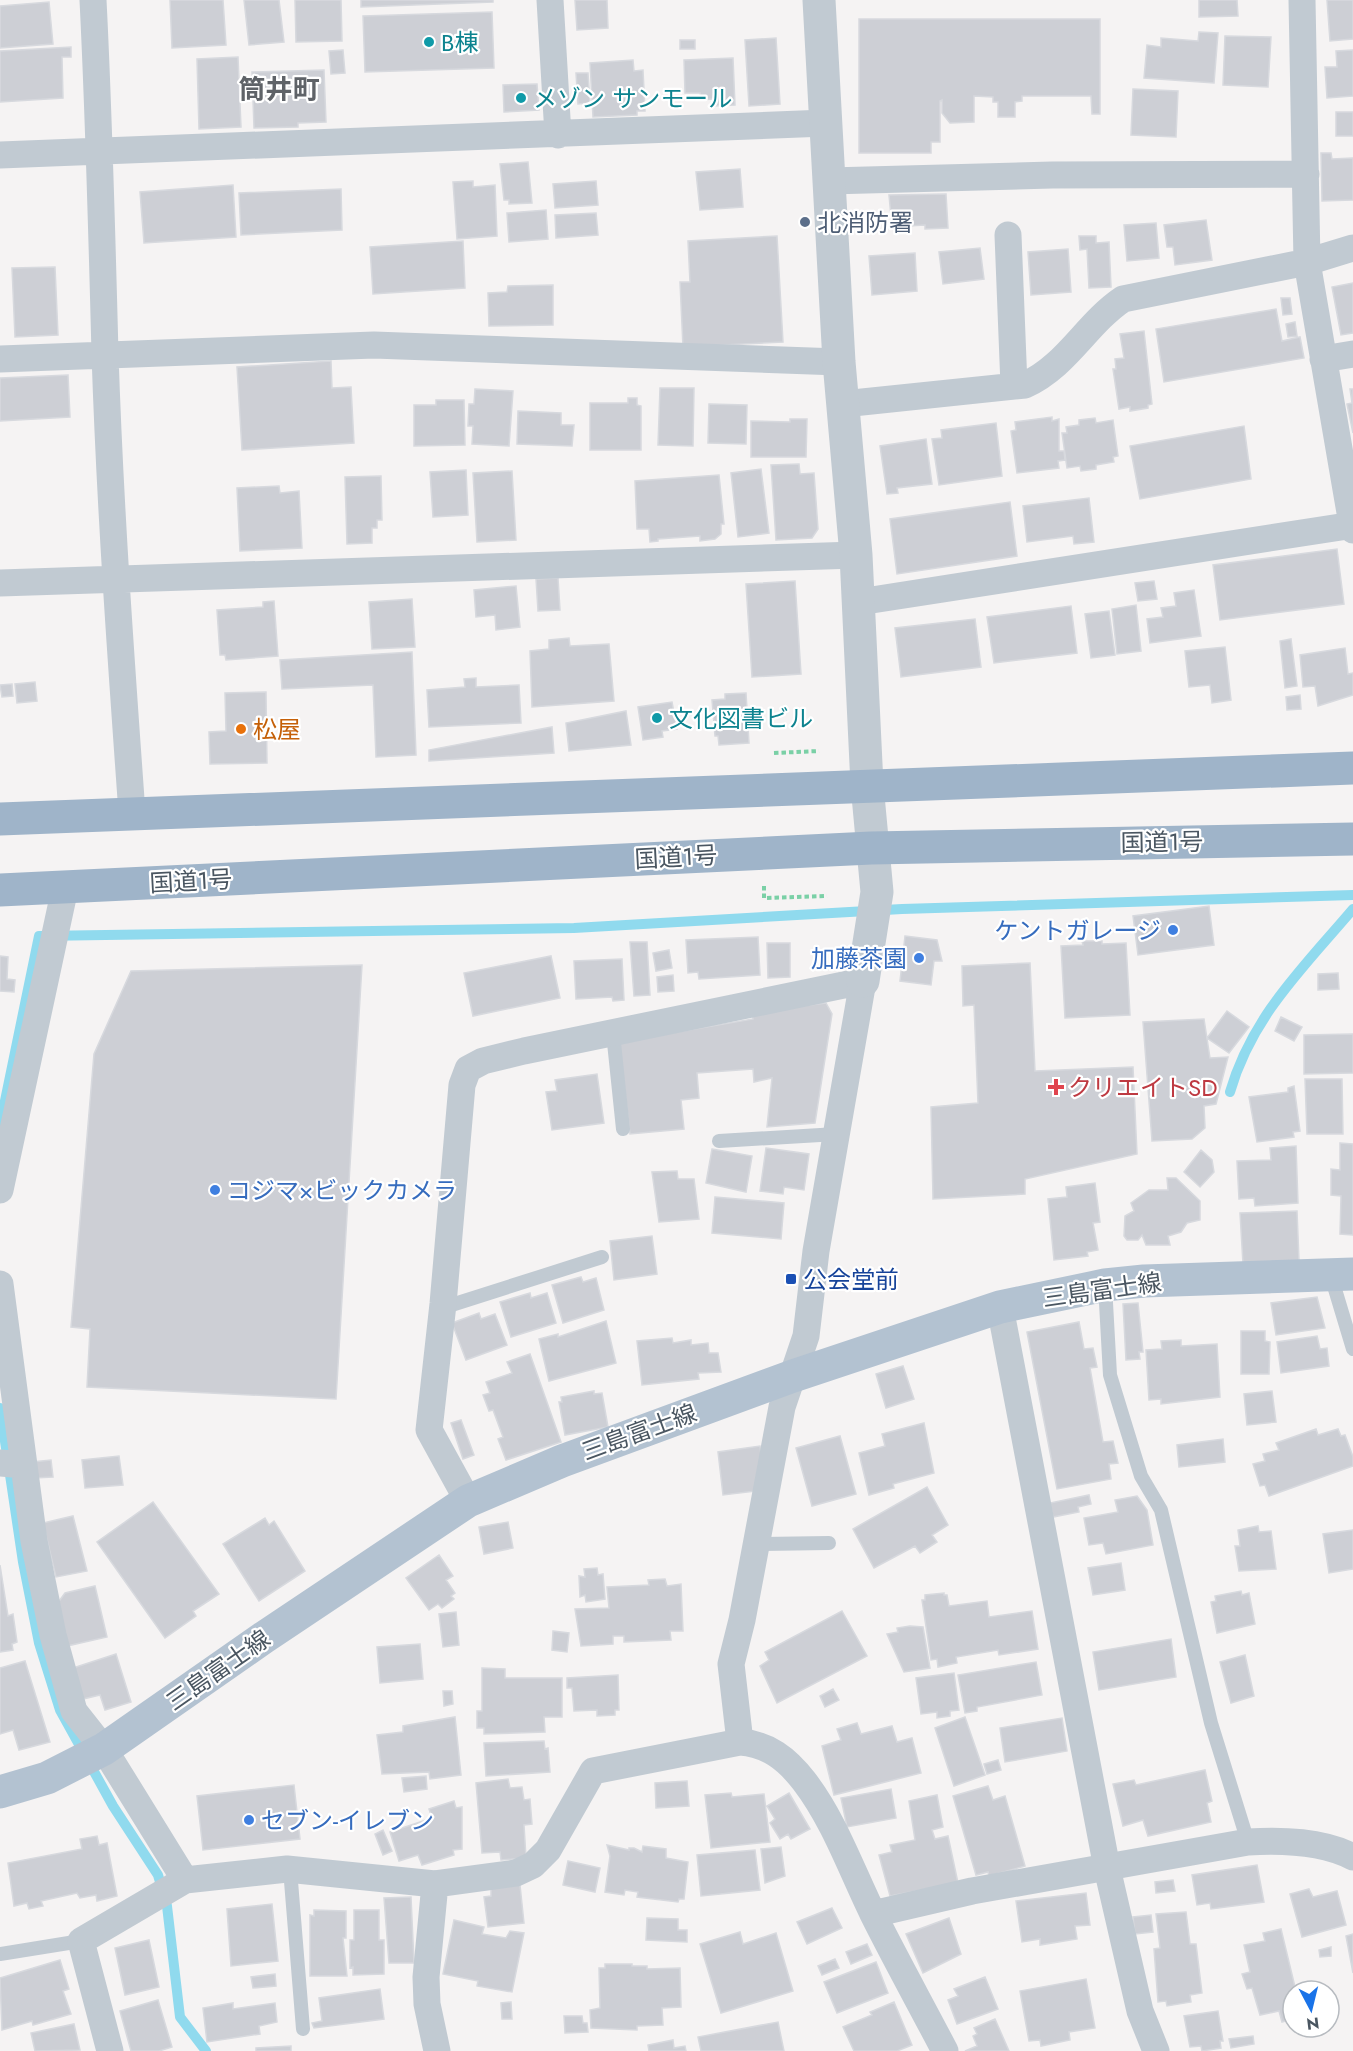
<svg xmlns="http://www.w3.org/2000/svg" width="1353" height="2051" font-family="Jost,'Noto Sans JP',sans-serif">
<rect width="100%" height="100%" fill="#f5f3f3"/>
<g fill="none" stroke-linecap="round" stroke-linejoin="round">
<path stroke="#90daee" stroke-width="10" d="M1230,1092c22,-76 73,-124 123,-183
M0,1125l39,-189 535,-8 328,-19 451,-14
M0,1408l23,154 16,81 21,67 53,96 45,69 9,31 13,111 26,34"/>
</g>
<path fill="#cdcfd5" stroke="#d7d9de" stroke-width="1.5" d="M170,0h53l3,45 -54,3z
M244,0h35l5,42 -35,3z
M295,0h46l1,41 -46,1z
M361,0h132v2l-132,5z
M575,0h32l1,28 -31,2z
M1199,0h38l1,16 -39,1z
M1327,0h26v39l-23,2z
M49,2l4,42 -53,4v-42z
M492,12l2,56 -129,4 -2,-56z
M859,19h241v95h-8l-1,-18h-69v5l-7,1v15h-17v-15h-5v-5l-19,-1v26l-24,1 -8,-10v-13l-2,1v41h-9v11h-72z
M1199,32l19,1 -4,50 -70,-5 3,-33 14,2v-9l37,3z
M1225,36l46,1 -3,50 -45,-2z
M776,38l4,66 -31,2 -4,-66z
M680,40h15v9h-15z
M71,47v10h-9l1,41 -63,4v-51z
M343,50l2,23 -14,1 -2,-23z
M1353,50v46l-26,2 -2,-31h12l-1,-16z
M238,57l3,70 -42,2 -2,-70z
M733,58l2,47 -21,1 -1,-7 -12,1 -1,-7h-15l-1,-33z
M633,60l1,11 9,-1 2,41h-8v4l-44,2 -3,-54z
M324,70l2,52 -28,1v4l-44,1 -2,-56z
M576,73h12l2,30 -12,1z
M537,84l2,26 -35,2 -1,-27z
M1133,89l45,2 -2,46 -45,-2z
M1336,112h17v24h-17z
M1321,153h10l1,6 21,-1v42l-31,1z
M528,162l4,41 -23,1v-4h-5l-4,-36z
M740,169l3,38 -43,3 -4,-38z
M473,181v6l22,-2 2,51 -40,3 -4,-57z
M596,181l2,24 -43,3 -2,-24z
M233,185l3,52 -92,6 -4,-51z
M341,189l1,41 -101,5 -2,-42z
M946,194l2,34 -23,1v-4l-33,2 -3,-32z
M546,210l2,29 -39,3 -2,-29z
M596,213l2,22 -42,3 -1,-23z
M1206,220l6,40 -37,5 -2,-18h-6l-3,-22z
M1156,223l3,35 -32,3 -3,-36z
M777,236l6,106 -100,5 -3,-65h10l-2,-41z
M1079,236h17v7l13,-1 2,45 -22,1 -2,-39 -7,1z
M463,241l2,47 -92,6 -3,-47z
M980,248l4,31 -41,5 -4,-32z
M1068,249l3,43 -40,3 -3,-43z
M915,253l2,38 -45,4 -3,-39z
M55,267l3,68 -43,2 -3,-69z
M1353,283v50l-12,2 -9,-48z
M553,285v40l-64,1 -1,-33 19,-1 1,-6z
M1281,298h9l2,16 -9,1z
M1276,309l6,32 18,-4 4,21 -140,24 -8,-53z
M1295,322l2,14 -9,1 -2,-13z
M1144,331l8,73 -4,1v3l-18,3v-4l-11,2 -6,-40h3l-1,-10 9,-1 -4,-24z
M331,361l1,27 19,-1 3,56 -112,7 -5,-83z
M68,375l2,42 -70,4v-43z
M660,388h34l-1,58 -35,-1z
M475,389l38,2 -4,55 -37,-2 1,-18h-5l1,-22h5z
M1350,389h3v44l-6,-29 5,-1z
M628,398h9v7l4,1v44h-51v-47h38z
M436,400h28l1,45 -51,1v-41h22z
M709,404l38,1 -1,39 -38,-1z
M518,411l43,2v12h13l-2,21 -55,-2z
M1052,417v4l7,-2v32h5l1,9 -7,1 1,7 -42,5 -6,-42 5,-1 -1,-8z
M1095,418l1,5 17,-3 5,36 -5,1 1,5 -18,3v4l-15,2 -1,-5 -13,2 -5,-35h5l-1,-6 13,-2v-5z
M790,419h17l-1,38h-55v-36l39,1z
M996,423l6,53 -63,9 -7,-46 10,-1 -1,-8z
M1244,426l7,53 -111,20 -10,-53z
M926,439l6,45 -35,4 1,5 -11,1 -7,-48z
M799,464l1,10 14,-1 4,56 -6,9 -36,2 -5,-75z
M761,469l8,64 -31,4 -7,-64z
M466,470l2,45 -35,2 -3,-45z
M512,471l4,69 -39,2 -4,-69z
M719,475l5,49h-3v10l-6,5 -15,2v-5l-42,3v2l-8,1 -1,-13h-12l-2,-48z
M381,476l1,44h-5v8h-5v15l-25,1 -2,-67z
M279,486l1,7 19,-2 3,57 -62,3 -3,-63z
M1089,498l5,44 -20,2 -1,-8 -46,6 -4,-36z
M1010,502l7,54 -120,18 -7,-55z
M1337,549l7,55 -124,16 -7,-55z
M558,578l2,32 -22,1 -2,-32z
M795,581l6,93 -49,3 -6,-93z
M1154,581l3,18 -19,2 -3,-18z
M516,586l4,41 -24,3 -1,-15 -19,2 -2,-27z
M1194,590l7,46 -51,7 -3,-24 16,-2 -2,-9 15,-2 -2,-13z
M412,599l3,48 -43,2 -3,-47z
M274,601l4,55 -52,4 -1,-5h-5l-3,-45 46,-3v-5z
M1136,605l5,46 -24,3 -5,-45z
M1071,606l6,47 -83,10 -7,-46z
M1109,611l6,44 -24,3 -6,-44z
M975,619l6,48 -80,10 -6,-49z
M569,638l1,8 39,-2 5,57 -82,6 -2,-56 19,-2v-9z
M1291,639l6,47 -12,2 -5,-47z
M1225,647l6,53 -19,3 -2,-18 -21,2 -4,-36z
M1345,648l3,26 5,-1v22l-35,11 -3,-20 -12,1 -3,-32z
M412,652l4,103 -40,2 -3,-72 -91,4 -2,-29z
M476,678v9l43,-2 2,38 -92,4 -2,-37 38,-3 -1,-8z
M35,682l2,19 -20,2 -2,-19z
M12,684l1,12 -11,1 -2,-12z
M266,692l1,71 -57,1 -1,-32 17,-1 -1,-38z
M746,693l3,50 -30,2 -1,-9h-3l-3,-36 13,-1v-5z
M1300,695l1,14 -14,1 -1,-13z
M672,702l5,27 -15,2 1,6 -20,3 -5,-33z
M626,711l5,34 -62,6 -3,-28z
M552,727l2,26 -125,8v-11z
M1209,906l5,39 -76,10 -5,-39z
M905,936l32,4 5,21h-8l-3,24 -31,-4z
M758,937l2,38 -61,4 -1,-7 -10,1 -2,-33z
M1082,941h20v3l24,-1 4,72 -65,3 -4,-72 22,-1z
M630,942h17l3,53 -16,1z
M767,943h23v34l-22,1z
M669,950l3,18 -16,3 -3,-18z
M0,956l8,1 -1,22 8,1 -1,12 -14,-1z
M551,956l9,42 -87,18 -9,-43z
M622,959l2,41 -11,1 -1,-4 -36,2 -2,-38z
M1030,963l5,108 98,-4 4,87 -112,25v15l-92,5 -2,-92 47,-4 -4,-98 -11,1 -1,-40z
M362,965l-26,434 -249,-12 3,-58 -19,-2 23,-273 37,-83z
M1338,973l1,16 -21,1v-16z
M673,975l1,16 -16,1 -1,-15z
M826,1003l6,11 -17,109 -48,4 5,-49 -18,4 -1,-13 -56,4 2,25 -18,2 3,29 -54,5 -11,-92 134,-23 -1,-7z
M1227,1011l22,16 -20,26 -22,-15z
M1281,1017l21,10 -8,14 -19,-10z
M1204,1019l6,39 18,-1 -12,47 -12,2 1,22 -13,11 -40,2 -9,-119z
M1353,1034v39l-49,1v-39z
M597,1074l7,49 -52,7 -6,-38 11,-1 -2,-11z
M1305,1079h37l1,55h-36z
M1294,1086l6,45 -7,1 1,5 -37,5 -8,-45 39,-5v-4z
M1340,1143l13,1v91l-13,-1 1,-38 -10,-1v-26l9,1z
M1296,1146l2,57 -43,3 -1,-8 -15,1 -2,-38 34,-1 -1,-12z
M766,1148l43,6 -5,36 -20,-3 -1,7 -23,-3z
M712,1149l40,7 -6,36 -40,-9z
M1201,1150l11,10 2,12 -14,15 -16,-15z
M677,1171l1,8h16l5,40 -40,3 -7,-50z
M1167,1178h9l24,23v19l-13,3 -6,9 -13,4 2,9h-24l-4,-10 -4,5h-11l-3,-4 1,-20 9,-5 -3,-8 18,-13h19z
M1095,1183l5,39 -7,1 5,27 -11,2 1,4 -34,4 -6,-61 19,-2 -1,-10z
M715,1197l69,6 -3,36 -69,-6z
M1297,1211l2,50 -56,3 -3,-51z
M652,1236l5,38 -43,6 -4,-39z
M581,1277l2,5 13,-4 8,32 -41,13 -11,-38z
M530,1293l1,5 16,-5 9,30 -45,14 -11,-35z
M1317,1297l8,31 -49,7 -5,-32z
M1138,1303l5,49h-4l1,7 -14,1 -3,-56z
M479,1313l2,6 14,-5 12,31 -41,15 -14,-37z
M606,1321l10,42 -67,18 -10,-42 19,-5v3z
M1079,1322l5,27 9,-1 4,19 -7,1 13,74 10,-1 5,22 -9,1 2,15 -54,10 -30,-157z
M1241,1331h24v10l5,1 -1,32h-28z
M1317,1336l3,13 7,-1 2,18 -48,7 -4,-31z
M672,1338l1,5 18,-3v5l17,-2 1,10h9l3,19 -23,1 1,6 -57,6 -5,-44z
M1181,1340v6l36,-2 3,53 -59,7v-5l-12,1 -3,-50 16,-1 -1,-8z
M530,1354l31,88 -55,18 -8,-21 5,-2 -10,-27 -4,1 -6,-16 7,-2 -4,-11 26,-9 -5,-11z
M903,1366l11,33 -28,9 -10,-34z
M594,1391v3l8,-1 6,34 -43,8 -6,-33h3l-1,-5z
M1272,1391l4,31 -29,3 -3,-31z
M461,1420l13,35 -11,4 -12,-36z
M924,1423l10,50 -41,11 1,4 -25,7 -10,-42 26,-7 -3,-12z
M1316,1429l2,6 20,-6 3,7 4,-1 8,22v9l-84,30 -4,-11 -5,1 -7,-22 12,-3 -2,-7 16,-4 -3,-7z
M840,1436l16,58 -44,12 -16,-58z
M1223,1439l2,23 -46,5 -2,-22z
M760,1446l5,44 -42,5 -5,-43z
M119,1456l4,29 -38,3 -3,-28z
M51,1460l2,17 -19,1 -2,-16z
M927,1487l21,38 -16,10 5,7 -17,11 -5,-7 -41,22 -21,-39z
M1089,1495l2,9 -13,3 1,5 -26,5 -3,-14z
M1137,1496l10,14 6,35 -47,9 -3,-11 -14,2 -5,-27 34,-6 -3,-12z
M153,1502l66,92 -26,17 3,5 -31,22 -68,-96z
M73,1516l14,55 -31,6 -13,-54z
M265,1518l4,7 5,-4 31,50 -46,30 -36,-57z
M508,1522l5,26 -29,6 -5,-27z
M1258,1526l1,6 12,-1 5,38 -37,2 -4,-25h5l-2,-16z
M1353,1530v39l-24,4 -6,-39z
M439,1555l14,21 -7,4 9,13 -4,3 3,3 -12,9 -4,-4 -9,6 -23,-32z
M1121,1563l4,27 -32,5 -5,-27z
M0,1565l8,51 5,-2 4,28 -5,2 1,6 -13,2z
M597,1568l1,7 5,-1 2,25 -19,3 -1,-7 -5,2 -1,-21 6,1 -1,-8z
M665,1579l2,7 14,-2 2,47h-13l1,9 -47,2v-6h-11v8l-32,2 -6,-37 34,-1 -2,-21 42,-2 -1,-5z
M95,1586l12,51 -40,9 -10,-42 8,-11z
M1241,1591l1,4 7,-2 6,31 -38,9 -6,-31 5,-1 -1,-5z
M944,1593v2h3l2,11 38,-5 2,16 43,-6 6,38 -39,6 -1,-5 -42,7 1,6 -19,4 -1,-8 -6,1 -9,-60h3v-5z
M842,1611l25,45 -90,47 -17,-37 9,-6 -4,-8z
M456,1612l3,33 -16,2 -4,-33z
M910,1626l13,1 7,41 -26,4 -17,-38 11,-2 -1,-4z
M553,1631l16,2 -2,19 -15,-2z
M1171,1639l5,38 -77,13 -6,-38z
M420,1644l3,35 -43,4 -3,-36z
M116,1654l15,48 -26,8 -5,-15 -17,4 -10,-31z
M1245,1655l9,41 -23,7 -11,-41z
M25,1661l25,81 -31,8 -6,-20 -13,4v-66z
M1036,1662l6,33 -65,12v4l-12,2 -7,-38z
M482,1668l23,1v9h57v39h-18l1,15 -61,2v-6h-7v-17h5z
M954,1673l5,37 -9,1v5l-13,2v-6l-16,2 -5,-36z
M618,1675l1,35h-4v5l-18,1v-6l-23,1 -2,-23h-5v-10z
M833,1689l6,11 -14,7 -5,-11z
M443,1691h9l1,13 -9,2z
M455,1717l6,58 -31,4 -1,-7 -47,2 -5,-39 26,-3v-6z
M965,1717l20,58 -31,11 -19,-58z
M1062,1718l5,33 -62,11 -5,-34z
M857,1723l4,11 31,-8 5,16 15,-4 9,35 -87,22 -12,-49 19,-6 -4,-11z
M544,1741l1,8 3,-1 2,24 -64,4 -2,-33z
M998,1760l3,10 -14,4 -3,-10z
M1205,1770l7,31 -5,2 4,19 -63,14 -5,-16 -20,6 -10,-42 21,-4 2,5z
M426,1776l1,13 -23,3 -2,-14z
M508,1779l2,9 12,-1 2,13 6,-1 2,25 -8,1 2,33 -25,2 -1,-8 -18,1 -6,-70z
M687,1781l2,25 -33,2 -1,-25z
M294,1785l6,54 -97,11 -6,-54z
M988,1786l5,14 12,-4 20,70 -36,10 -1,-4 -12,3 -23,-79z
M891,1789l5,29 -49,9 -6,-29z
M731,1793l1,4 32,-3 6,48 -59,6 -6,-53z
M789,1793l21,36 -19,10 -3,-5 -8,5 -10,-16 5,-4 -8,-13z
M937,1795l6,32 -11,3 3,9 13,-3 10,47 -68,13 -11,-41 13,-3 -2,-7 25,-5 -6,-39z
M454,1801l2,7 6,-1v42l-9,1 1,5 -32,10 -4,-10 -19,6 -9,-29 42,-14 -3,-9z
M383,1830l9,21 -9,4 -8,-21z
M97,1836l2,9 8,-2 10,53 -20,5 -1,-6 -16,3 -3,-5 -36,8 2,5 -14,3 -2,-6 -13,3 -6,-43 74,-14 -2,-10z
M607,1845l22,5v-2h5l8,4 1,-6 23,3v9l22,4 -4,37h-5l-1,3 -41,-5 1,-5 -13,-2 -1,5 -19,-3 5,-36z
M781,1847l4,29 -20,7 -4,-34z
M755,1850l5,40 -59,6 -4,-41z
M568,1861l32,7 -5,24 -32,-7z
M1257,1865l7,37 -53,7 -1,-6 -13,2 -5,-30z
M1173,1880l2,11 -19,2 -1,-11z
M520,1885l4,38 -36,4 -4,-30 7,-1v-8z
M1309,1889l4,8 24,-6 9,34 -44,12 -12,-43z
M1086,1893l4,32 -15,1 2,13 -37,6v-6l-18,3 -6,-41z
M411,1897l3,66h-25l-5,-65z
M272,1904l6,57 -47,5 -4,-57z
M832,1908l10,20 -35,16 -10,-22z
M314,1910l32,1v27h-3l4,38h-37v-61l4,1z
M354,1910h25v30h5v34l-31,1v-8l-3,1v-28h4z
M1186,1912l4,32h6l6,49 -12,2 1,7 -24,4 -1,-5 -8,1 -4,-53 6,-1 -4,-34z
M1151,1915l2,17 -18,2 -2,-17z
M647,1918l31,1v11h9v12l-41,-2z
M949,1918l12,36 -38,19 -17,-39z
M454,1920l30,7 -2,7 24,4 4,-7 14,2 -12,59 -35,-6 1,-5 -35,-7z
M1281,1929l15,62h-3v28l-11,3 -3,-11 -19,4 -8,-27 -5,1 -5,-15 8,-2 -6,-27 21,-4 -2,-8z
M740,1932l3,12 33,-11 17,58 -72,22 -21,-69z
M1353,1934v39l-7,-37z
M149,1940l10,47 -34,8 -10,-47z
M867,1944l5,11 -21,9 -5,-12z
M1331,1947v9l-11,1 -1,-7z
M835,1959l4,9 -17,7 -4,-9z
M60,1960l9,29 -6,2 8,23 -38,11 -1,-4 -30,9 -2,-52z
M876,1962l12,31 -51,20 -13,-31z
M605,1964h27v2h15v3l33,-1 1,39 -19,1 1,17 -26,1v4l-46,-2 -1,-18 10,-2 -1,-40h6z
M275,1974l1,12 -23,2 -2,-11z
M985,1977l13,32 -41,15 -9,-24 10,-4 -4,-7z
M1086,1979l9,49 -26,4 1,8 -29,6 -1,-6 -11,1 -9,-50z
M380,1989l4,30 -70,9 -2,-5 10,-2 -3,-23z
M158,2000l14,47 -13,4h-28l-11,-40z
M511,2002l1,17h-10l-1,-16z
M894,2002l18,43 -15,6h-43l-11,-24 29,-12 -2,-3z
M233,2003v6l42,-6 2,19 -18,4 1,8 -53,8 -4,-34z
M1218,2011l5,30h-3l1,7 -19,3 -1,-5 -11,1 -6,-31z
M564,2016h18l1,7h4l1,9 -23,1z
M995,2019l14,32h-44l12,-5 -4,-10 4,-2 -3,-6z
M778,2022l6,29h-83l-3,-14z
M74,2024l6,26 -45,1 -4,-18z
M1253,2036l1,8 -23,4 -2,-9z
M673,2040l1,8 11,-2 1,5h-37l-1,-6z
M291,2046v5h-35v-3z"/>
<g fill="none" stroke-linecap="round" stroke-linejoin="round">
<path stroke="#7ad0a6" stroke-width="4" stroke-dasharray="4.5 3" stroke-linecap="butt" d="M774,753l45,-2
M764,886v12l63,-2"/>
<path stroke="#c1cad2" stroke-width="14" d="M613,1033l10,96
M719,1141l118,-7
M1331,1276l22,73
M1105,1285l5,90 31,101 20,34 50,213 37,119
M442,1308l160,-51
M757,1544l72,-1
M290,1869l13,160
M0,1954l81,-13"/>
<path stroke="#c1cad2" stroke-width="27" d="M93,0c6,118 9,236 12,354 5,153 16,306 27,459
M550,0l8,135
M1302,0l5,262 46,268
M0,155l826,-32
M829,181l223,-6 254,-1
M1008,235l6,151
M0,359l374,-14 465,17
M1323,359l30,-5
M843,404l182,-19c42,-19 61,-61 98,-86l184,-37 46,-14
M0,583l856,-28
M859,602l494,-77
M0,1190l65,-302
M0,1284l34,257 19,94 21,76 30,38 81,131 102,-11 148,15 81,-11 17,-8 15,-15 45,-79 147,-29
M1000,1307l107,561 33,143 16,40
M0,1463l24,2
M468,1501l-39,-71 14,-126 19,-219 6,-16 15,-8 41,-10 339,-70 -47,270 -10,85 -24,71 -40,213 -11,44 9,78c28,2 47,17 64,39 30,39 47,88 69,133 23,46 48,91 72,137
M435,1884l-9,93 1,27 10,47
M873,1914l99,-23 276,-49c35,-2 74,-1 105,15
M110,2051l-29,-110 104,-61"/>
<path stroke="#c1cad2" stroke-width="33" d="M819,0l20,362 17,193 11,230 10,107 -14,89"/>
<path stroke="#b3c2d1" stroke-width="33" d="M0,1792l47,-14 57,-29 159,-111 205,-137 94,-40 231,-85 207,-69 105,-22 39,-4 209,-7"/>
<path stroke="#9fb4c9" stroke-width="33" d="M0,819l1353,-51
M0,890l871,-42 482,-9"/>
</g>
<g fill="#0f9aa8" stroke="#fff" stroke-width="2">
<circle cx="429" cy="42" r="6"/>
<circle cx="521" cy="98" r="6"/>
<circle cx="657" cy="718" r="6"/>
</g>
<circle fill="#5c6f8a" stroke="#fff" stroke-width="2" cx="805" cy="222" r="6"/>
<circle fill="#e8710a" stroke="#fff" stroke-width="2" cx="241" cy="729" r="6"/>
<g fill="#3f7fe0" stroke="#fff" stroke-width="2">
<circle cx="1173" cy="930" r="6"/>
<circle cx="919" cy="958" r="6"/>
<circle cx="215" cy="1190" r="6"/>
<circle cx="249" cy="1820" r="6"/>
</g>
<path fill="#e0444e" stroke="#fff" stroke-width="2" d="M1053 1078h6v6h6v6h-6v6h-6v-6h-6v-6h6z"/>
<rect fill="#1a4fb4" stroke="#fff" stroke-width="2" x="785" y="1273" width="12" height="12" rx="3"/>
<g text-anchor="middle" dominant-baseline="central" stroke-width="4.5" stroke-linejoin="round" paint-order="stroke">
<g font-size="24" fill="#0d838f" stroke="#fff" text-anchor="start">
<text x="441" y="42">B棟</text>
<text x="533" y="98">メゾン サンモール</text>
<text x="669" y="718">文化図書ビル</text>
</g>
<g font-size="24" fill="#4e5e75" stroke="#fff" text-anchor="start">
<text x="817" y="222">北消防署</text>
</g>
<g font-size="24" fill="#c56008" stroke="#fff" text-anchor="start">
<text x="253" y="729">松屋</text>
</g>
<g font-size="24" fill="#4a5661" stroke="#fff">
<text transform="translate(1162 842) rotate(-1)">国道1号</text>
<text transform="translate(676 857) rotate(-3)">国道1号</text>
<text transform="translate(191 881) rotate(-3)">国道1号</text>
<text transform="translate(1102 1290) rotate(-8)">三島富士線</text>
<text transform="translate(639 1432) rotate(-20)">三島富士線</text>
<text transform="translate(218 1670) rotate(-35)">三島富士線</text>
</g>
<g font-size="24" fill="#366cbe" stroke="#fff" text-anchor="end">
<text x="1161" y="930">ケントガレージ</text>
<text x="907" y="958">加藤茶園</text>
<text x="227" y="1190" text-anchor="start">コジマ×ビックカメラ</text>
<text x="261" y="1820" text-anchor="start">セブン-イレブン</text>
</g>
<g font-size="24" fill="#be3a42" stroke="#fff" text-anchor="start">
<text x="1068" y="1087">クリエイトSD</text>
</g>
<g font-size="24" fill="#164399" stroke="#fff" text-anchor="start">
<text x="803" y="1279">公会堂前</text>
</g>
<g font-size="27" font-weight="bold" fill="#5f6368" stroke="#fff">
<text x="279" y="89">筒井町</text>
</g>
</g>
<g transform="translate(1311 2009) rotate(173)"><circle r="28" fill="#ffffff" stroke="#b7bbc0" stroke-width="1.5"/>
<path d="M0-4.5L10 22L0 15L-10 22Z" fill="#1a73e8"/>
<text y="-9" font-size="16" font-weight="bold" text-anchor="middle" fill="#4a5661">N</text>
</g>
</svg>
